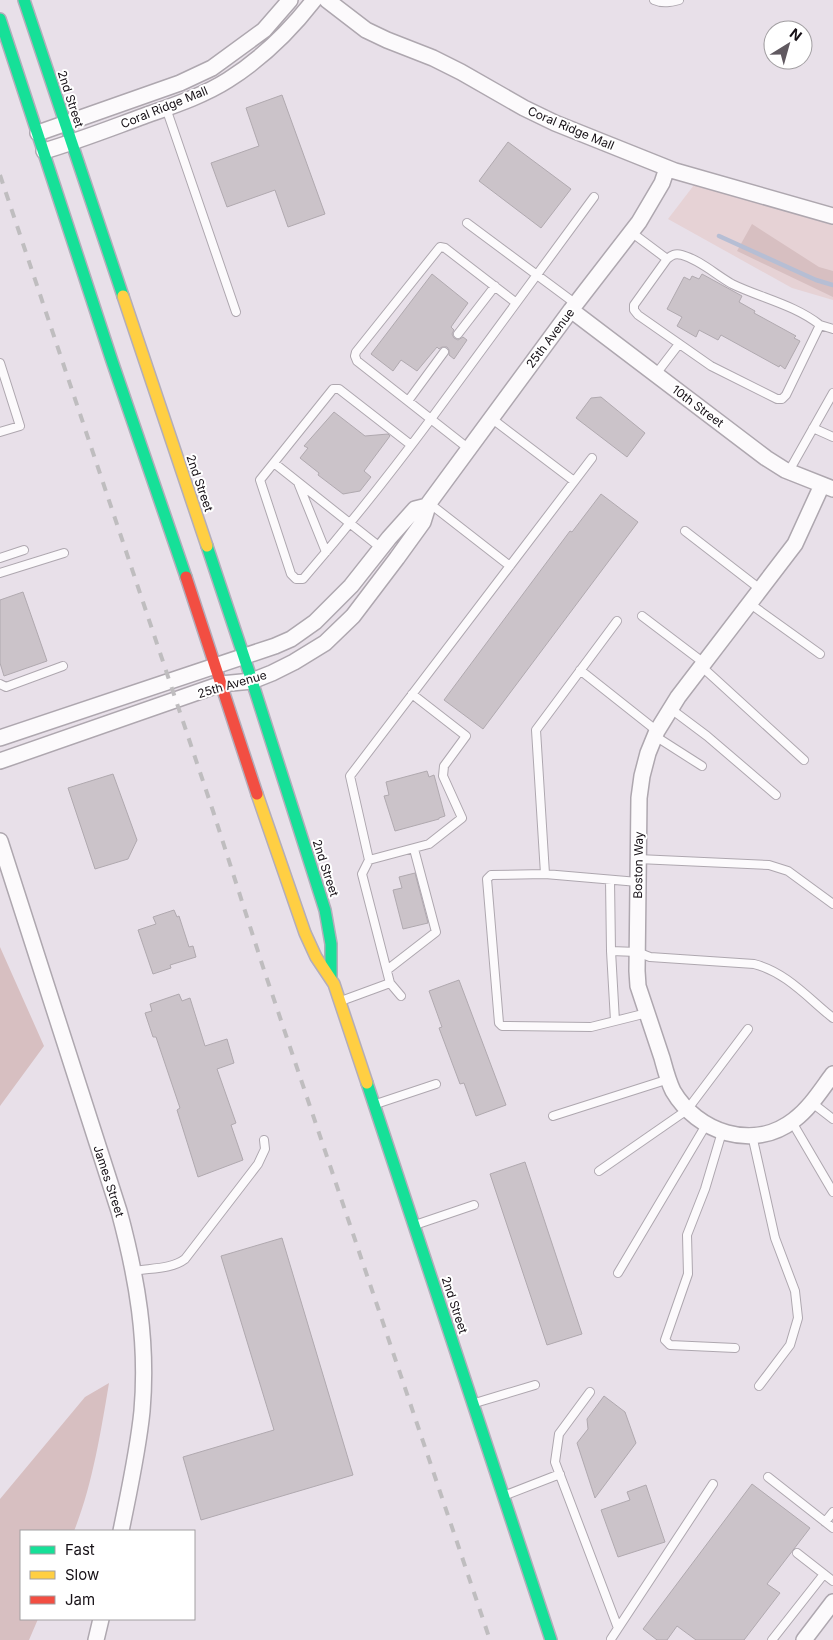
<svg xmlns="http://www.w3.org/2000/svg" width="833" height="1640" font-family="Inter,sans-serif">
<rect width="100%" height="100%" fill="#e8e0e9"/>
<path fill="#e6d2d5" d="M694,185l139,40v75l-41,-12 -124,-69z"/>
<path fill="#d7bfc1" d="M752,224l67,43 14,4v26l-96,-46z
M0,947l44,99 -44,60z
M109,1383c-8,48 -17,104 -35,148h-53v88h17l-9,21h-29v-141l85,-102z"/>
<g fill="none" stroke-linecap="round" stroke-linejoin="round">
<path stroke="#b6bed4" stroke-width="4.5" d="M719,236l97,44 17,5"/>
</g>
<path fill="#cbc3c9" stroke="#b0a9af" d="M282,95l43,119 -37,13 -13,-37 -48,17 -16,-44 48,-17 -13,-38z
M508,142l63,47 -30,39 -62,-47z
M432,274l36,29 -17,24 3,3 -2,4 2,4 4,2 5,-3 4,3 -13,19 -5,-4v-5l-2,-3h-5l-3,2 -2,-2 -20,24 -16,-11 -8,11 -22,-17z
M702,274l40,22 -3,6 16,9 -1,2 42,23 -2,2 6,3 -15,28 -5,-4 -1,2 -58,-32 -3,5 -19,-10 -3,7 -19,-11 5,-9 -15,-8 17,-32 6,3 2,-4 7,3z
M601,397l44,36 -18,24 -51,-39 15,-20z
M334,412l31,24 23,-2 2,2 -26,35 7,6 -11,14 -17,3 -25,-19 1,-2 -19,-15 8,-10 -4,-2z
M601,494l37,28 -155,207 -39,-29 126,-169 2,1z
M23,592l24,69 -43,15 -4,-13v-63z
M427,771l2,6 5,-2 11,41 -6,2v1l-44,12 -11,-35 5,-1 -3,-13z
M113,774l24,66 -9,19 -33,10 -27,-81z
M415,873l13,50 -25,6 -10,-39 9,-2 -3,-11z
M174,910l3,7 2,-1 10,31 4,-1 3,11 -26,8 1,3 -18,6 -15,-44 18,-6 -3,-7z
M459,980l47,125 -30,11 -12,-33 -4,1 -21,-56 3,-1 -13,-36z
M179,994l3,7 8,-3 15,48 22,-7 7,24 -17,6 19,54 -5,2 12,35 -45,17 -21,-67 3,-2 -24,-71h-3l-8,-24 7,-2 -2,-7z
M525,1162l57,172 -35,11 -57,-171z
M282,1238l71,237 -152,45 -18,-63 91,-27 -53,-174z
M604,1396l21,16 11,31 -41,55 -18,-55 11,-14 -1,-10z
M752,1484l58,44 -43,56 13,9 -36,47h-48l-19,-14 -10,14h-10l-14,-11z
M646,1485l19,57 -47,15 -17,-47 29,-10 -3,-8z"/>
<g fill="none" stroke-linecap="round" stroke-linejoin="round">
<defs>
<path id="lane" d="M654,0c9,4 17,2 25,0
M166,108l70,204
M467,223l109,81
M631,232l36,27 -33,46v5l4,5 73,51 66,33h5l4,-4 34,-70 13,4
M667,259c5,-4 8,-6 15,-4 18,5 34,20 50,29 29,14 63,21 88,41
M458,334l37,-48
M0,363l20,63 -20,6
M656,374l23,-30
M408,401l36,-49
M491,418l83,63
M813,428l20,9
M411,445l-72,-56h-6l-73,91 31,94 5,5h7c45,-52 87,-105 128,-160l163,-222
M469,449l-112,-88 -2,-5 1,-4 84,-105 5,1 70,54
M274,463l107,85
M789,471l44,-78
M299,485l27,67
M429,503l81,63
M685,531l75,58
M0,558l24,-8
M0,573l64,-20
M749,603l71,51
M642,616l62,47
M701,666l103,94
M580,670l77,61
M0,684l6,3 57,-21
M671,709l36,27 69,59
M655,736l47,30
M638,859l131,6 19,6 45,33
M369,860l60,-16 33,-26 -19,-42 1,-10 22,-30 -54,-42
M545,874l-9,-144 81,-109
M610,880l1,71 4,70
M638,882l-93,-8 -54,1 -4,4 12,144 3,3 89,1 56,-14
M611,951l26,1 13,5 104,7c32,8 54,34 79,54
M387,970l49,-38 -22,-83
M401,996l-11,-13 -28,-109 7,-14 -19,-84 242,-318
M341,1001l49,-18
M811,1102l22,17
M376,1104l60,-20
M553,1116l116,-37
M792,1122l41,70
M722,1132l-17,57 -18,46 1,39 -23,66 5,5 65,3
M752,1135l23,103 20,53 3,27 -8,27 -31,41
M599,1171l88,-61 61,-81
M415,1225l59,-20
M134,1271c17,-3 38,-2 51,-12l73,-95 7,-15 -1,-9
M618,1273l88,-148
M590,1392l-31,42 -4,28 63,166
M475,1403l60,-18
M768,1477l65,51
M506,1495l54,-21
M825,1522l8,-10
M797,1553l36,28
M611,1639l102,-155
M772,1640l52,-66"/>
<path id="street" d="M327,0l39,30 21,10 46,18 28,14 63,36 31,15 120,48 158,45
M38,133l142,-50 32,-15 52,-38 26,-30
M44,151c34,-10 67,-23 100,-35 28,-10 59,-20 84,-36 33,-21 62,-49 86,-80
M571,310l195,148 19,12 48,19
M822,485l-27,59 -117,153 -21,34 -9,22 -6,23 -3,22 -2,173 1,15c8,24 16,48 24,72 3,11 6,23 11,33 24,41 80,61 121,29 16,-12 27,-30 39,-46
M0,738l275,-92 16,-7 24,-17 36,-36 38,-48 26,-29 12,-3
M0,761l221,-77 31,-3 20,-8 22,-11 31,-19 28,-27 44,-58 26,-36 6,-19 142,-193 68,-88 23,-39 5,-15
M0,841l119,370c18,67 29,130 23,200 -4,40 -13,80 -21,120
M96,1640l5,-21
M804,1640l29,-38"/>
<path id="fast" d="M24,0l99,296
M0,19l112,342 74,216
M207,546l45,135 73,229 6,34v34
M367,1083l184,557"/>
<path id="slow" d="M123,296l84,250
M257,794l48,139 11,24 18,27 33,99"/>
<path id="jam" d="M186,577l71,217"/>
</defs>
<use href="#lane" stroke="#aea7af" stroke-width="10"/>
<use href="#street" stroke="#aea7af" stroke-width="18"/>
<use href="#fast" stroke="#b3adba" stroke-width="14"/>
<use href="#slow" stroke="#b3adba" stroke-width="14"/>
<use href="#jam" stroke="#b3adba" stroke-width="14"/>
<use href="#lane" stroke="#fcfafc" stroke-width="8"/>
<use href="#street" stroke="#fcfafc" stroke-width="15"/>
<use href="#fast" stroke="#16e098" stroke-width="11"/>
<use href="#slow" stroke="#ffcf43" stroke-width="11"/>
<use href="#jam" stroke="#f24e42" stroke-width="11"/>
<path stroke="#bfbdbf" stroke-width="4" stroke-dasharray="9 9" stroke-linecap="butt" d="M0,175l213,636 50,156 227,673"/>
</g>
<g text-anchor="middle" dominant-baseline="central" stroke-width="4" stroke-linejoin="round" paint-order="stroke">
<g font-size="12" fill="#161016" stroke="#fff">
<text transform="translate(71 99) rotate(72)">2nd Street</text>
<text transform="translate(164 107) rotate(-22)">Coral Ridge Mall</text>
<text transform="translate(571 128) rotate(23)">Coral Ridge Mall</text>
<text transform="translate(550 338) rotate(-53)">25th Avenue</text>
<text transform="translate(698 406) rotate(37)">10th Street</text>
<text transform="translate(200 483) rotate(71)">2nd Street</text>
<text transform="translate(232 684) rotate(-16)">25th Avenue</text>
<text transform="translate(638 865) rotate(-89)">Boston Way</text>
<text transform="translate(326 868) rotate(72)">2nd Street</text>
<text transform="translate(109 1181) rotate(72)">James Street</text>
<text transform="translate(455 1305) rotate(72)">2nd Street</text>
</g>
</g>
<rect x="20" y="1530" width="175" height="90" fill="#ffffff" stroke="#a29fa2"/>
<rect x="30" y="1546" width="25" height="8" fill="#16e098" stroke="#a29fa2"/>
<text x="65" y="1555" font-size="15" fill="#161016">Fast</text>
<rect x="30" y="1571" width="25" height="8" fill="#ffcf43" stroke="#a29fa2"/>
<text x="65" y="1580" font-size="15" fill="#161016">Slow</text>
<rect x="30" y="1596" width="25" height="8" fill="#f24e42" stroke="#a29fa2"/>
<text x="65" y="1605" font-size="15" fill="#161016">Jam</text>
<g transform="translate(788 45) rotate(37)"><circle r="24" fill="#ffffff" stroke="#a29fa2"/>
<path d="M0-4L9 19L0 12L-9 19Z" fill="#605960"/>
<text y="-8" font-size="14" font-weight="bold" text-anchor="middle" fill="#161016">N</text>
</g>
</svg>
